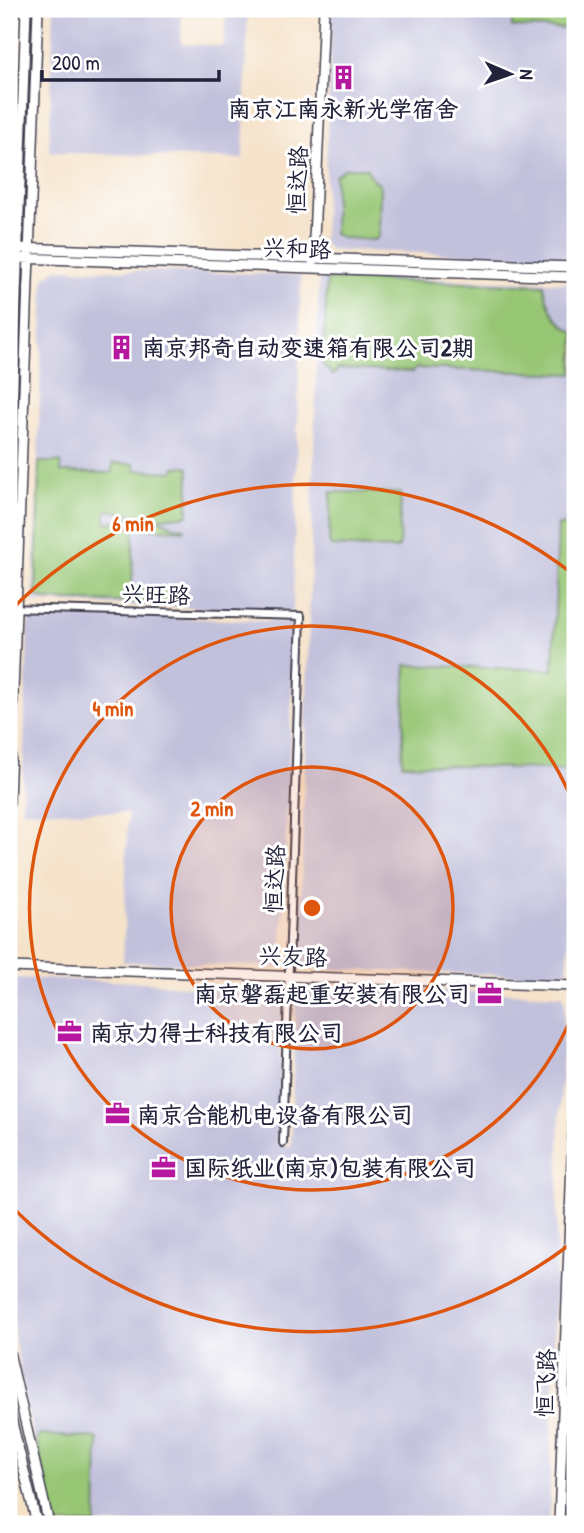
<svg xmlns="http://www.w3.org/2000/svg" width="584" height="1533" font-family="'Patrick Hand','LXGW WenKai TC',sans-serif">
<rect width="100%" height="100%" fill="#fff"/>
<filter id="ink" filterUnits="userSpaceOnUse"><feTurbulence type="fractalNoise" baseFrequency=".0143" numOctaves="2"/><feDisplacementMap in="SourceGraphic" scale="14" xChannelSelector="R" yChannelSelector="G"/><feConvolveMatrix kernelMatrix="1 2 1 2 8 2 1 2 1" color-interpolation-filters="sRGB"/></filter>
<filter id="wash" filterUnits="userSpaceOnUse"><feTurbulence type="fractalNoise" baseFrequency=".00686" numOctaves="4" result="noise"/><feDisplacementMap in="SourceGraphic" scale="28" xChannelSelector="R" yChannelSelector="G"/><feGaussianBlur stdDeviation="1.57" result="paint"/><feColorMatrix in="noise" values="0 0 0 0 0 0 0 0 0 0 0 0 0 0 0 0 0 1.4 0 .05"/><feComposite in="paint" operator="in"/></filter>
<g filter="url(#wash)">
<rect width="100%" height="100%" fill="#f5e2c9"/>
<path fill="#c2c1dc" d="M9,9h10l-4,80h-6z
M54,9h128l-1,35 43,2 2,-37h22l-5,150 -194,-7z
M332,9h180v18l63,2v229l-243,-8 -9,-7z
M57,269l244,6 -8,336 -260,-9 11,-324z
M326,276l249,7v535l-8,159 -268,-9 20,-687z
M36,613l254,9 4,9 -13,336 -158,-5 5,-149 -106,-3 6,-187 2,-7z
M12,978l134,4 43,5 94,3 -6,155 14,1 5,-152 2,-9 265,10 2,8 -5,108 -11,413h-493l-22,-81 -20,-106 -5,-154z"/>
<path fill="#97c675" stroke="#5c7458" stroke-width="2" d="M512,9h63v20l-63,-2z
M346,168h20l6,10 8,6 -1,52 -4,4 -33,-2 -8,-4 1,-59z
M327,279l217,6c3,22 12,37 31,48l-2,41 -156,-6 -5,4 -74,-3 -5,6 -10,-10z
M39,462h22v10l51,1 1,-10 22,1v6l39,2 1,-5 10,-1 4,2 -1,47 -36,4 -42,-9h-3l-2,8 2,5 21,-4 18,4 15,-3 13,7 11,1v2l-51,-2 -2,59 51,2 4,7 -1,8 -139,-4 -11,-5z
M331,492l70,1 -2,54 -4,2 -64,-3 -2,-4z
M558,525l17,1v159l-3,85 -170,-6 4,-99 147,5z
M40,1435l57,3 1,2 -2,84h-39l-21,-83z"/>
</g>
<g filter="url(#ink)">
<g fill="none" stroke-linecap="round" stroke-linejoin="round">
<defs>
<path id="street" d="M9,608l292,8 -18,527"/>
<path id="secondary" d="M18,248l557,19
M17,258l558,19
M313,262l11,-253
M9,496l17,-487
M9,802l29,-793
M9,967l566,19
M9,1352l40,172
M9,1410l28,114
M559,1524l16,-448
M571,1524l4,-147"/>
</defs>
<use href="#street" stroke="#423f50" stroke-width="10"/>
<use href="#secondary" stroke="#423f50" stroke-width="12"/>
<use href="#street" stroke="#fff" stroke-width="6"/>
<use href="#secondary" stroke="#fff" stroke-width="9"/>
</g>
</g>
<circle cx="312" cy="908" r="141" fill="#de560e" fill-opacity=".12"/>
<g fill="none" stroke="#de560e" stroke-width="3.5">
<circle cx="312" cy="908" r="141"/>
<path d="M574 1011A282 282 0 1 1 574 805"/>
<path d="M573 1242A424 424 0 0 1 10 1205M10 611A424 424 0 0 1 573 574"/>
</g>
<defs>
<symbol id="building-bare" viewBox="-9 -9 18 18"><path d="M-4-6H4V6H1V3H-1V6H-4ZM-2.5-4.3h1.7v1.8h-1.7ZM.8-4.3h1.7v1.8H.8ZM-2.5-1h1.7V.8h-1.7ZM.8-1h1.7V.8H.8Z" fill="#b5179e" stroke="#fff" stroke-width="2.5" paint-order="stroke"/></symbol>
<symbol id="office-bare" viewBox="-9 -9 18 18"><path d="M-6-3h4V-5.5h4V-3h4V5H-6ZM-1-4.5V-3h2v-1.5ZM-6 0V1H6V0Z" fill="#b5179e" stroke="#fff" stroke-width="2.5" paint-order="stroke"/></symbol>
</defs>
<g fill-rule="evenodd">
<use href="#building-bare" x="326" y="60" width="35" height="35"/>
<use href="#building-bare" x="104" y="330" width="35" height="35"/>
<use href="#office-bare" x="472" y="976" width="35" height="35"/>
<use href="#office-bare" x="52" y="1014" width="35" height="35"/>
<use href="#office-bare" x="100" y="1096" width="35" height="35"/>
<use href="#office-bare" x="146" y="1150" width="35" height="35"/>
</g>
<g text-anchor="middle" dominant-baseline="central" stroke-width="6" stroke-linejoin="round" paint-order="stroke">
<g font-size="23" font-weight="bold" fill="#22223b" stroke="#fff" text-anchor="start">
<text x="343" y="108" text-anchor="middle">南京江南永新光学宿舍</text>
<text x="142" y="347">南京邦奇自动变速箱有限公司2期</text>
<text x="470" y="993" text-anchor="end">南京磐磊起重安装有限公司</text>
<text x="90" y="1032">南京力得士科技有限公司</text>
<text x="137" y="1114">南京合能机电设备有限公司</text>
<text x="184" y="1167">国际纸业(南京)包装有限公司</text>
</g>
<g font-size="23" fill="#22223b" stroke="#fff">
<text transform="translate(297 180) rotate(-88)">恒达路</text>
<text transform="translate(297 248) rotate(2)">兴和路</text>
<text transform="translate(156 594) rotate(2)">兴旺路</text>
<text transform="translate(274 879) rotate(-88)">恒达路</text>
<text transform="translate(293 956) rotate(2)">兴友路</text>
<text transform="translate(545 1383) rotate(-88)">恒飞路</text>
</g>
</g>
<circle cx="312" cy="908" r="10" fill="#de560e" stroke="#fff" stroke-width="3.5"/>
<g font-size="21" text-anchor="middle" font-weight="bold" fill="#de560e" stroke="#fff" stroke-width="6" stroke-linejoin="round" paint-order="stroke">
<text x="133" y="531">6 min</text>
<text x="113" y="716">4 min</text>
<text x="212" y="816">2 min</text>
</g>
<rect width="584" height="1533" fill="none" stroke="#fff" stroke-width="35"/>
<g transform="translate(510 74) rotate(92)" stroke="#ffffff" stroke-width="5" paint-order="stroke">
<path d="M0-5L12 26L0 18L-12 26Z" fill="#22223b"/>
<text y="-10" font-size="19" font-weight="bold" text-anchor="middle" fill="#22223b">N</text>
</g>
<path d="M42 70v10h177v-10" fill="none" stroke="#22223b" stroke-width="3.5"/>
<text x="52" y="70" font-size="21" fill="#22223b" stroke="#ffffff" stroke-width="5" paint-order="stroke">200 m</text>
</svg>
